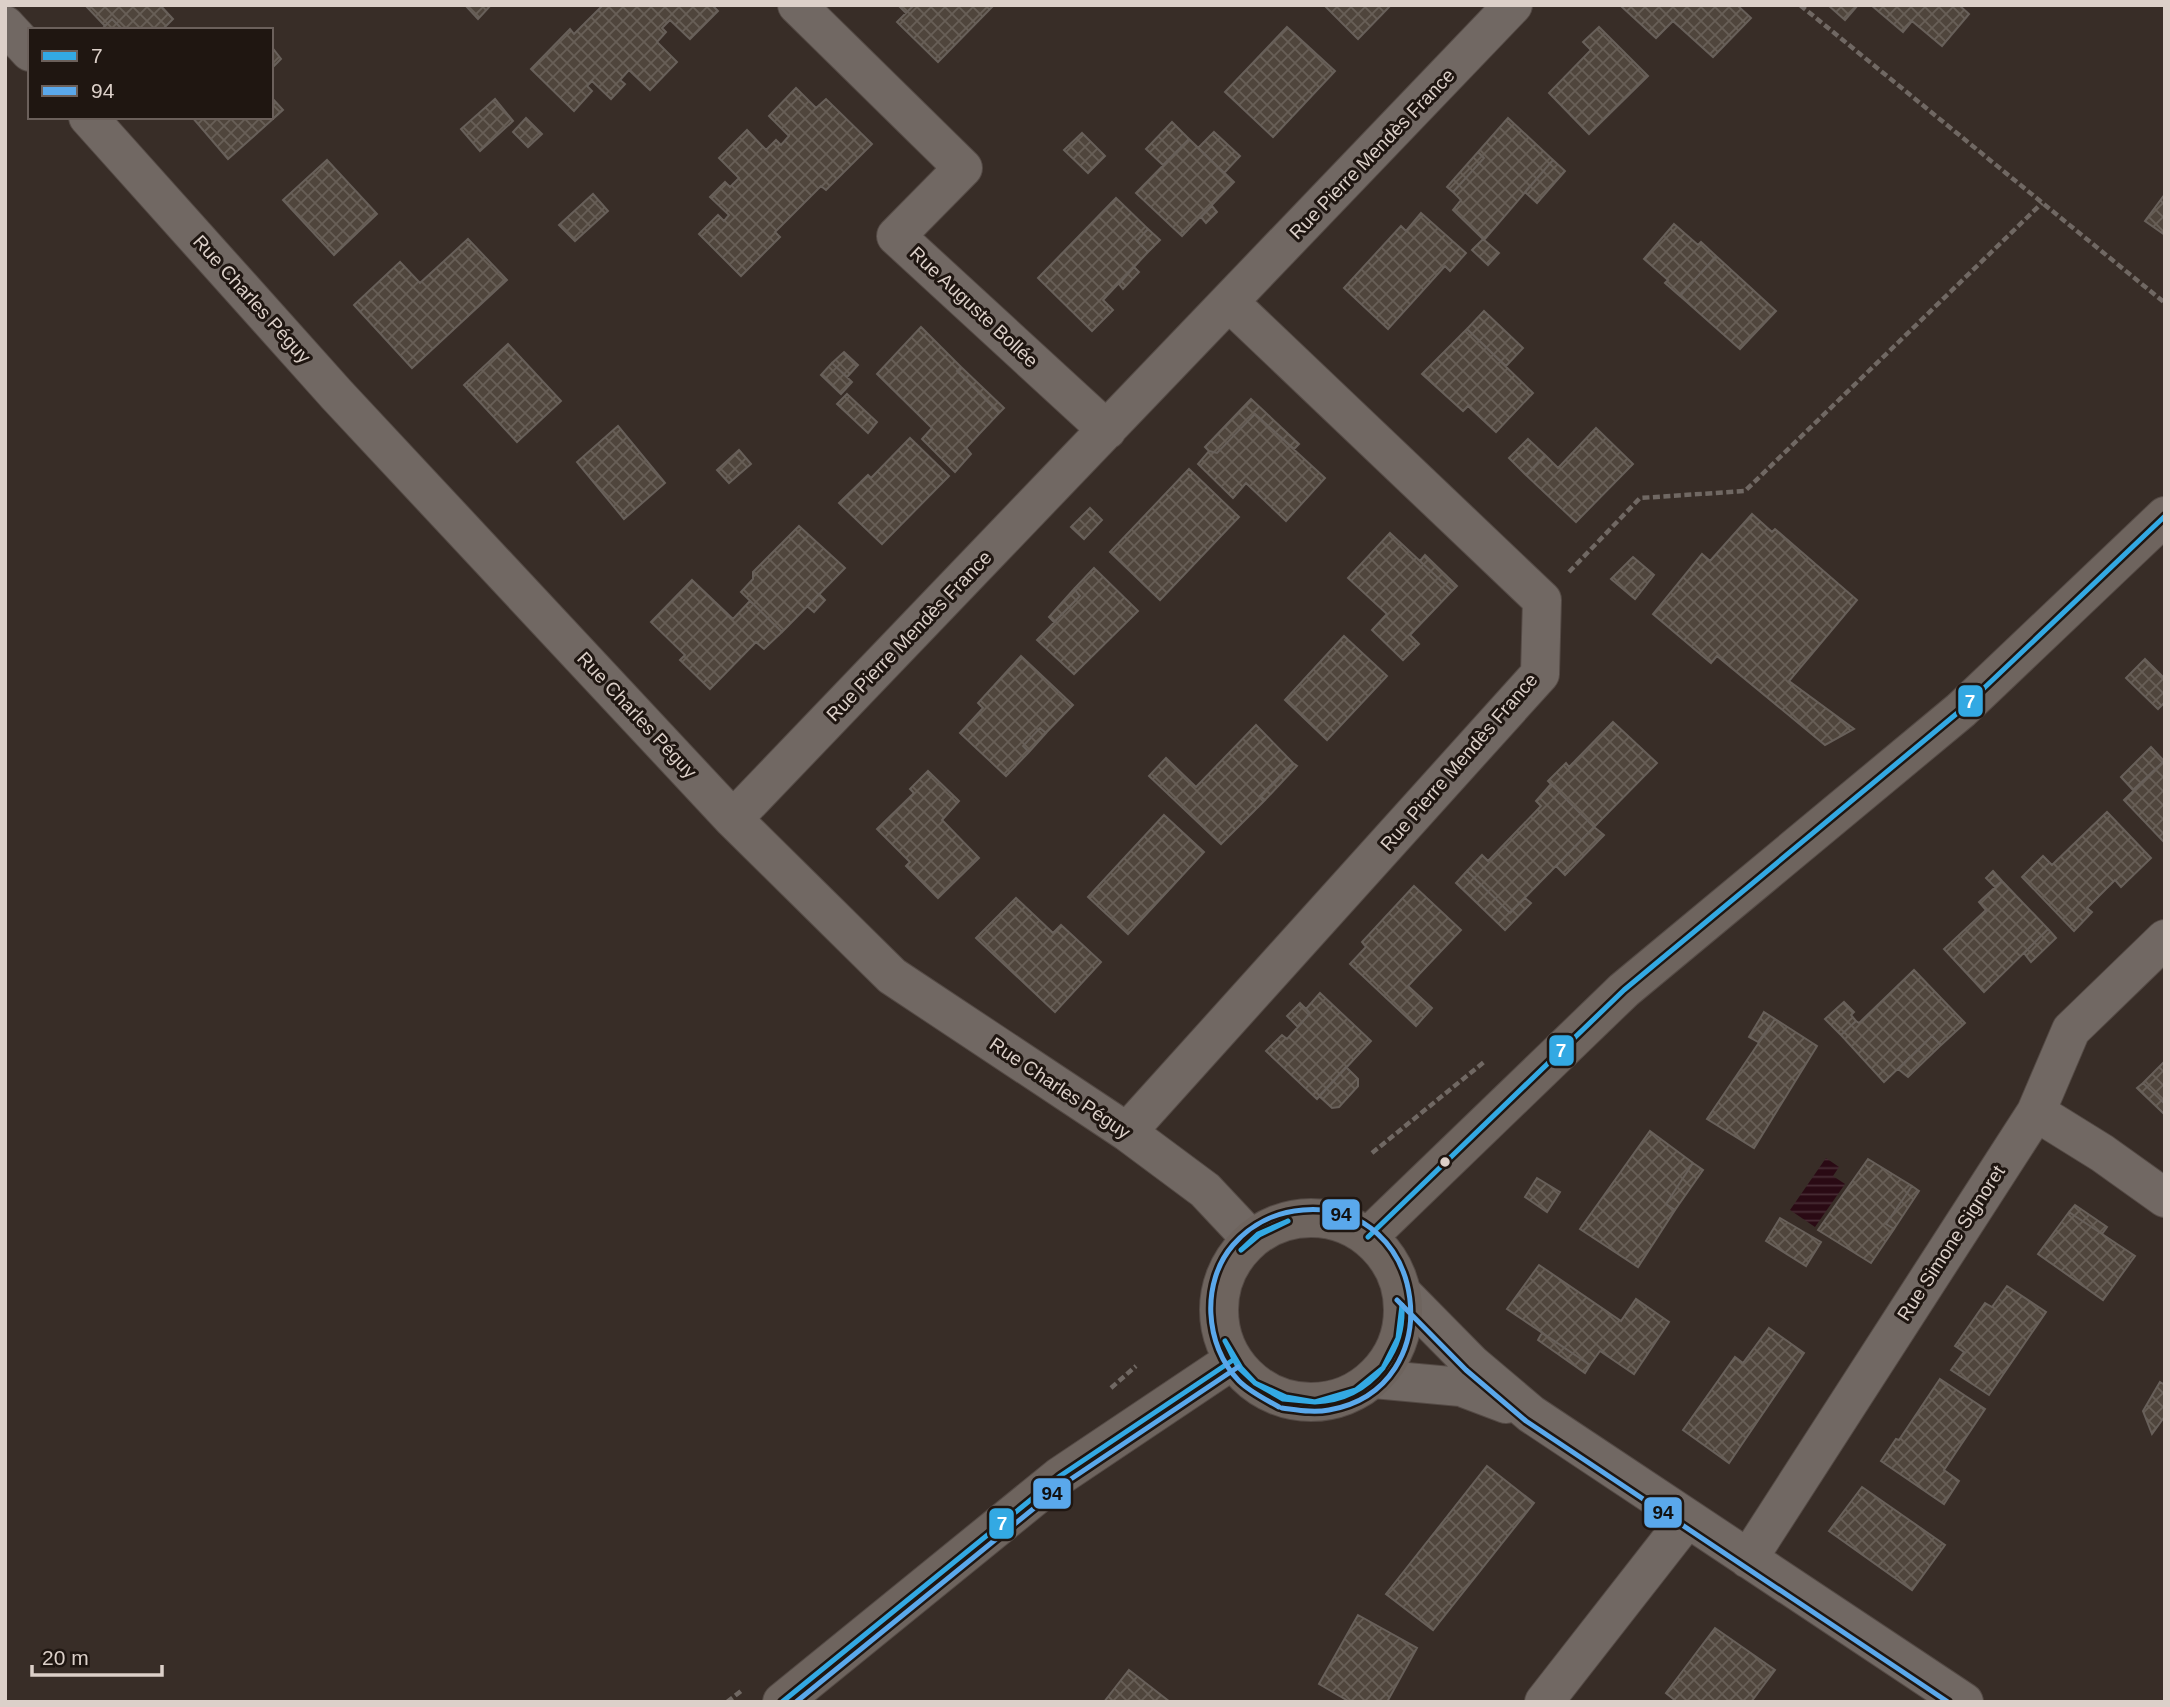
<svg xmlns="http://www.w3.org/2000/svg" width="2170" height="1707" font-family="Helvetica,sans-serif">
<defs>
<pattern id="water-rules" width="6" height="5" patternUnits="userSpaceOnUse" patternTransform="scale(1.75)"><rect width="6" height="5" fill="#2a0a14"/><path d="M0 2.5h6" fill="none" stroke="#482d35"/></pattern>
<pattern id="building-cross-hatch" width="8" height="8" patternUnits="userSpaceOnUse" patternTransform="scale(1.75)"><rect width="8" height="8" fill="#4f453c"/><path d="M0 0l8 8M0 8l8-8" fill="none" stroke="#685f57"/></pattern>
</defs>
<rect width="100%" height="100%" fill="#382d27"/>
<path fill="url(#water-rules)" d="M1826,1158l13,9 -6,9 12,8 -30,43 -25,-17z"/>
<path fill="url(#building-cross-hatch)" stroke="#68605a" stroke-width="2" d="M85,5h75l13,14 -11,11h-39l-11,-11 -7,7z
M465,5h26l-13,14z
M603,5h109l6,6 -28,28 -20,-19 -8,8 4,4 -9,10 20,20 -27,28 -21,-20 -9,10 5,4 -14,15 -19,-18 -5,5 5,5 -18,20 -43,-42 39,-40 4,5z
M898,5h16l-8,8z
M914,5h80l-56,57 -41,-40z
M1324,5h67l-33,34z
M1624,5h113l14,13 -38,39 -40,-36 -17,17 -34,-31z
M1828,5h30l-13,15z
M1871,5h88l10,9 -27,32 -30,-25 -9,11z
M112,19l11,11 -20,-2z
M1287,27l48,44 -62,66 -48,-45z
M1599,27l49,49 -59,58 -40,-41 42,-43 -8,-8z
M271,46l10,13 -10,10z
M796,88l20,20 10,-9 46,45 -46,46 -5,-4 -46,46 5,5 -39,39 -42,-42 19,-19 6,6 5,-6 -19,-18 15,-15 5,5 9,-9 -20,-20 28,-28 19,20 10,-10 5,5 8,-9 -20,-20z
M271,97l12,13 -55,49 -36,-42h79z
M495,99l18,22 -33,30 -19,-22z
M526,118l16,16 -14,13 -15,-15z
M1508,118l45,42 -69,80 -31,-30 8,-10 -8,-8 31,-34 -6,-6z
M1172,122l17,17 -26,26 -17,-16z
M1214,132l26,24 -16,17 -26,-25z
M1082,133l23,23 -17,17 -24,-23z
M1189,139l45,43 -52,54 -46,-43z
M1478,152l6,6 -31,34 -6,-5z
M327,160l50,54 -43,41 -51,-55z
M1553,160l12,11 -28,32 -12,-11z
M593,194l15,17 -33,30 -16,-16z
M2165,194v41l-20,-14z
M1116,198l32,31 -11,12 11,11 -45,48 10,10 -21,21 -54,-53z
M1212,206l5,6 -11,11 -5,-6z
M1421,213l45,40 -16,18 -5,-5 -57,63 -44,-41 57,-62 5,5z
M1674,224l24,21 3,-3 15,14 -36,40 -15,-13 3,-3 -24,-21z
M1148,229l12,11 -12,12 -11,-11z
M468,239l39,41 -95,88 -58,-63 46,-43 20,21z
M1483,239l16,14 -11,12 -16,-15z
M1716,256l60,55 -36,38 -60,-53z
M1134,267l5,5 -16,17 -4,-5z
M1484,311l39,37 -17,18 -39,-37z
M921,327l40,40 -4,4 42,42 -33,35 5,6 -16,18 -33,-33 10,-11 -55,-54z
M1467,329l66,64 -37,39 -28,-26 -5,5 -41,-37z
M508,344l53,57 -44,41 -53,-57z
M844,352l14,13 -11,12 -15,-14z
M832,363l20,19 -11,12 -20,-19z
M961,367l43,41 -5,5 -42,-42z
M847,394l30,28 -9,11 -31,-29z
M1251,399l48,45 -5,5 -39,-35 -38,39 -8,-2 -4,-4z
M1255,414l70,64 -39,43 -40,-38 -13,15 -35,-34 11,-13 8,2z
M618,426l47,57 -41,36 -47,-57z
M1596,428l37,36 -57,58 -50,-47 19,-20 13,13z
M910,438l39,38 -67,68 -43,-41 29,-28 3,3z
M1528,439l17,16 -19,20 -17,-17z
M739,450l12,14 -22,19 -12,-13z
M1189,469l50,48 -79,83 -50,-48z
M1090,508l12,12 -18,19 -13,-12z
M1752,514l20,18 3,-3 82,71 -68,81 65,48 -29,16 -108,-89 -6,7 -58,-49 49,-60 8,7z
M799,526l46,42 -63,64 -41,-40 12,-13v-7z
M1390,533l62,58 -42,44 9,9 -16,16 -31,-30 15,-16 -39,-36z
M1425,555l32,31 -5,5 -32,-30z
M1633,557l21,18 -19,24 -24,-20z
M1094,568l44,43 -64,63 -37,-34 43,-44 -6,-7z
M692,580l41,39 17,-18 32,31 -18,17 -8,-7 -46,47 -30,-29 5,-5 -34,-33z
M1074,589l6,7 -26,26 -5,-5z
M819,594l6,6 -11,12 -7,-6z
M1344,636l43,40 -60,64 -42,-40z
M1021,656l52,49 -27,28 -6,-5 -17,18 6,6 -23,24 -46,-43 23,-25 -5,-5z
M2145,659l20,20v23l-7,7 -32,-31z
M1613,722l44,41 -63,64 -46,-46 18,-18 3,4z
M1256,725l37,38 -33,33 5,4 -44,44 -72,-68 17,-18 30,29z
M1040,728l6,5 -17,19 -6,-6z
M2151,747l13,14 -31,29 -12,-13z
M2165,760v81l-1,1 -40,-42z
M1293,763l4,3 -32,34 -5,-4z
M928,771l31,30 -17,19 37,38 -41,40 -32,-32 4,-4 -33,-33 37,-36 -4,-4z
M1551,784l43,43 -84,86 -43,-42 15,-16 6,6 53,-55 -5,-5z
M2107,812l44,46 -30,29 -6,-7 -28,28 5,4 -18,19 -52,-54 21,-21 9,9z
M1164,815l40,37 -76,82 -40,-37z
M1594,827l10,8 -39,40 -9,-9z
M1467,871l43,42 15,-15 6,5 -26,27 -49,-47z
M1993,871l9,10 -7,6 -9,-9z
M2002,881l46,48 -64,63 -40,-43 42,-39 -7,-8z
M1414,886l47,44 -53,56 24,22 -16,18 -66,-62 16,-17 -4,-5z
M1016,898l37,35 8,-8 40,37 -46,50 -79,-74z
M2048,929l8,9 -25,24 -7,-9z
M1914,970l51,53 -24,22 -9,-9 -48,46 -43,-47 15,-14 3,2z
M1320,993l51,48 -54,58 -51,-48 16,-16 5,4 11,-12 12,-14 -4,-4z
M1844,1002l10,10 -3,3 5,6 -15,14 -16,-16z
M1300,1003l10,10 -12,14 -11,-11z
M1764,1012l11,7 -17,23 -9,-5z
M1775,1019l42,27 -63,102 -47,-29z
M1932,1036l9,9 -33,32 -10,-8z
M2165,1061v43l-22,-21z
M1346,1067l12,12v7l-19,21 -7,1 -13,-12z
M2143,1083l22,21v11l-28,-27z
M1650,1131l43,32 -27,41 9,6 -37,57 -58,-38z
M1868,1159l44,27 -26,38 8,5 -23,34 -53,-33z
M1693,1163l10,7 -28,40 -9,-6z
M1537,1178l23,14 -13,20 -22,-15z
M1912,1186l7,5 -25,38 -8,-5z
M2075,1205l32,22 -5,7 -33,-22z
M2069,1212l66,44 -32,44 -65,-46z
M1780,1218l41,24 -15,24 -40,-25z
M1539,1265l82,56 15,-22 33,23 -35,52 -34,-23 -10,14 -83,-56z
M2007,1286l39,26 -57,83 -38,-25 13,-18 -9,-6 30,-43 7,4z
M1769,1328l35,25 -75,110 -46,-33 52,-73 8,6z
M1542,1333l48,32 -5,8 -47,-33z
M1940,1379l45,30 -41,61 15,11 -15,23 -63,-43 15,-22 3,1z
M2160,1382l5,3v31l-13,18 -9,-23z
M1487,1466l47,37 -101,127 -47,-36z
M1862,1487l83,58 -33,45 -83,-59z
M1358,1615l59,33 -30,54h-37l-31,-18z
M1715,1628l60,42 -24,32h-74l-11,-9z
M1129,1670l41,32h-66z"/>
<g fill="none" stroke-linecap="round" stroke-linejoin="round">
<defs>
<path id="street" d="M797,5l166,163 -67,68 211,194
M5,25l25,27
M88,117l249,278 396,424 159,157 235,156 78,58 46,49
M733,819l780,-814
M2036,1112l66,41 63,45
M1127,1132l413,-458 2,-74 -312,-297
M1403,1294l69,70 59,50 433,288
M1374,1379l87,8 45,17
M1748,1559l288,-447 35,-82 94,-91
M1544,1702l143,-183"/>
<path id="secondary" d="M1219 1310a92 92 0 1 1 184 0a92 92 0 1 1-184 0Z
M1368,1237l256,-247 337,-280 204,-194
M782,1702l278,-226 173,-116"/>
</defs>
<use href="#street" stroke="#544a45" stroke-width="40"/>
<use href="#secondary" stroke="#544a45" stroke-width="40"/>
<path stroke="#706863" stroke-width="4.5" stroke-dasharray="7 3.5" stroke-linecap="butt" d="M1800,5l365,298
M1569,572l71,-74 105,-7 297,-288
M1372,1153l112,-91
M1111,1388l25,-22
M727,1702l14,-11"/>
<use href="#street" stroke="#716863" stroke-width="38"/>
<use href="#secondary" stroke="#6e645e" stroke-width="38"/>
<defs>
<path id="bus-1" d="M1368,1237l256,-247 337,-280 204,-194
M1241,1250l17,-16 30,-13
M1241,1250l18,-15 29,-14
M1225,1341l16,27 14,15
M1225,1341l13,26 17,16
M1384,1366l14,-28 4,-33
M1384,1366c14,-20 19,-37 18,-61
M1255,1383l31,14 29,5
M1255,1383l28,16 32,3
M1315,1402c28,-1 51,-13 68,-34
M1315,1402l41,-12 27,-22
M782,1702l278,-226 173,-116"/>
<path id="bus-2" d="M1397,1300l69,70 60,51 422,281
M1279,1407c-14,-8 -29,-15 -40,-26 -35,-36 -38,-99 -6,-136 18,-21 43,-33 70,-35 126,-10 150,178 26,200 -16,3 -31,0 -47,-2
M796,1702l269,-219 173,-116"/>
</defs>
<use href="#bus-1" stroke="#1f1611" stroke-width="10"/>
<use href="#bus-2" stroke="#1f1611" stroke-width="10"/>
<use href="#bus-1" stroke="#33a9e3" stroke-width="5"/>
<use href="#bus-2" stroke="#5aa8eb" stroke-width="5"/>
</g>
<circle fill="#dcd0c9" stroke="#1f1611" stroke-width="2.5" cx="1445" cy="1162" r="6"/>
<g text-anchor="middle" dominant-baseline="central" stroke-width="6" stroke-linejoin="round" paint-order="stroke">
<g font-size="19" fill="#dcd0c9" stroke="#1f1611">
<text transform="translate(1372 154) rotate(-46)">Rue Pierre Mendès France</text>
<text transform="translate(252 299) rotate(48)">Rue Charles Péguy</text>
<text transform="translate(974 307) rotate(43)">Rue Auguste Bollée</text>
<text transform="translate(909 636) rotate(-46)">Rue Pierre Mendès France</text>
<text transform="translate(637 715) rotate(47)">Rue Charles Péguy</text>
<text transform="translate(1459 762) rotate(-49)">Rue Pierre Mendès France</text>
<text transform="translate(1060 1088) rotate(34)">Rue Charles Péguy</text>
<text transform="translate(1951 1243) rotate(-57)">Rue Simone Signoret</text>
</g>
</g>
<g stroke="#1f1611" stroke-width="2.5">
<rect x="1957" y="684" width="27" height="34" rx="7" fill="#33a9e3"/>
<rect x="1548" y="1034" width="27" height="33" rx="7" fill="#33a9e3"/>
<rect x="1321" y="1198" width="40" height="33" rx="7" fill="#5aa8eb"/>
<rect x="1032" y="1477" width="40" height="33" rx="7" fill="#5aa8eb"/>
<rect x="1643" y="1496" width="40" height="33" rx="7" fill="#5aa8eb"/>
<rect x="988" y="1507" width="27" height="33" rx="7" fill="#33a9e3"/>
</g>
<g font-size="19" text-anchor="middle" font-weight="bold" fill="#fff">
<text x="1970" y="708">7</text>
<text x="1561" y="1057">7</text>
<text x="1002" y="1530">7</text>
</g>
<g font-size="19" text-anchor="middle" font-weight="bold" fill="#111">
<text x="1341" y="1221">94</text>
<text x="1052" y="1500">94</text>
<text x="1663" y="1519">94</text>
</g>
<rect width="2170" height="1707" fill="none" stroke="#dcd0c9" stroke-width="14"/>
<rect x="28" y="28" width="245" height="91" fill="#1f1611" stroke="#6b605b" stroke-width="2"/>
<rect x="42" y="51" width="35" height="10" fill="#33a9e3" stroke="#6b605b" stroke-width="2"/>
<text x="91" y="63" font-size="21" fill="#dcd0c9">7</text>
<rect x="42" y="86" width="35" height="10" fill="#5aa8eb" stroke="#6b605b" stroke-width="2"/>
<text x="91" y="98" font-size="21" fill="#dcd0c9">94</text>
<path d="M32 1665v10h130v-10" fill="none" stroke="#dcd0c9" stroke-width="3.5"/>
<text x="42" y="1665" font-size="21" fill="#dcd0c9" stroke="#1f1611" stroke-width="5" paint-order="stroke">20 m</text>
</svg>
